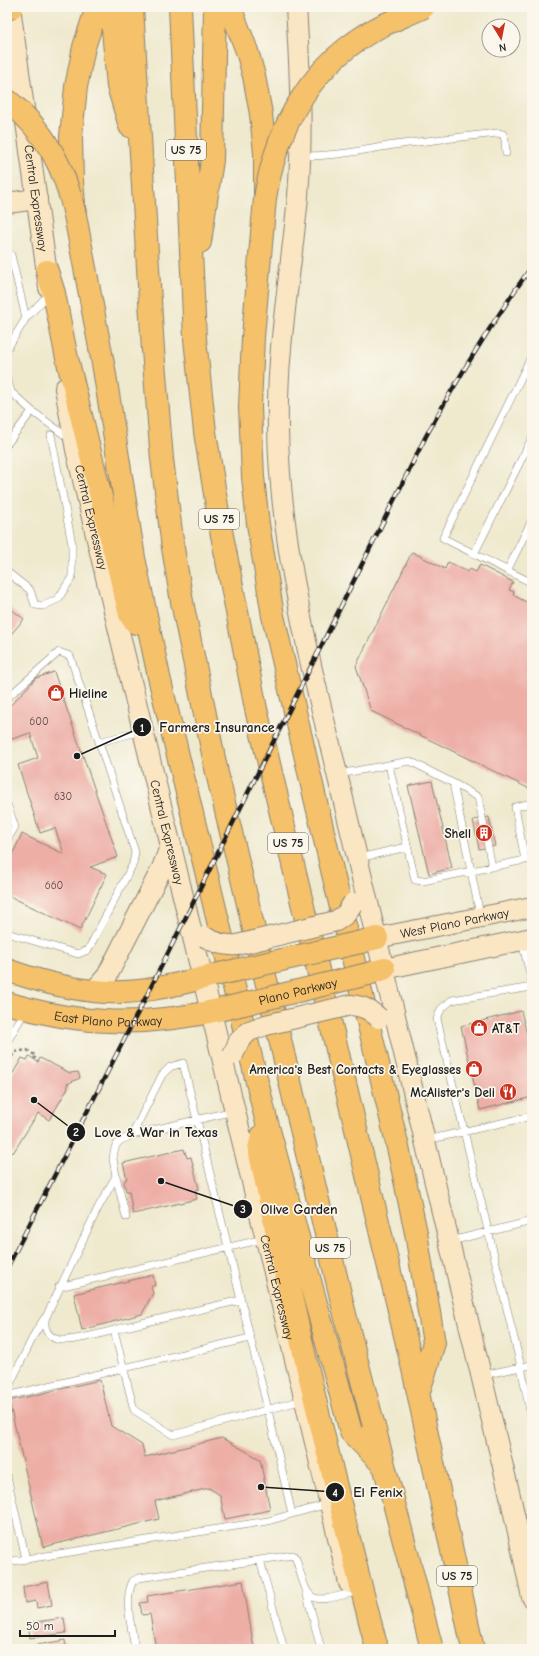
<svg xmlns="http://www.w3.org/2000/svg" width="539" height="1656" font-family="'Comic Neue',sans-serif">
<rect width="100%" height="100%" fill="#fbf7ec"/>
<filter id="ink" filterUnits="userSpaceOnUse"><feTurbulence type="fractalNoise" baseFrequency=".025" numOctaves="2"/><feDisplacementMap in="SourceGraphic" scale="8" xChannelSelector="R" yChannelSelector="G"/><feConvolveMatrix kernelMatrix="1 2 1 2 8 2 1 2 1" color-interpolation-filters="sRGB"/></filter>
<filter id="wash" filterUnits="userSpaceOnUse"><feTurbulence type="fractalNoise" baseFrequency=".012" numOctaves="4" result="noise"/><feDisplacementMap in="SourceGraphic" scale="16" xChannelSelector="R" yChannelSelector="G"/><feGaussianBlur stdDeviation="0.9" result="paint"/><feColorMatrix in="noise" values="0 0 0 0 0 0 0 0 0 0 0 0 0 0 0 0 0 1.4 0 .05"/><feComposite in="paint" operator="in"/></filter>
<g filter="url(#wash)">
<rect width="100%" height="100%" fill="#efe9ce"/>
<g id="blocks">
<path fill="#edaea6" d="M412,552l33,17 3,-7 20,10 2,-3 6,3 4,-7 33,17 -4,8 5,2 -1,3 19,10v185l-161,-79 -15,-45z
M7,606l17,13 -17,20z
M54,672l64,185 -28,10 17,7 -27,56 -73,-35v-29l15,-32 42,20 -9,-26 -15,5 -22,-68 20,-7 -8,-25 -21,7 -2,-6v-25l29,-31z
M432,781l20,87 -23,6 -21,-88z
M489,817l6,29 -16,3 -6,-29z
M521,1011l11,44v42l-52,13 -19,-84z
M29,1056l9,6 2,-4 30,15 8,-1 2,6 -13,6 1,4 -19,32 -11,-7 -25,40 -6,-3v-67l15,-25 5,2z
M184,1149l3,9 4,-1 8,32 -4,1 2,9 -64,15 -4,-23h-3l-2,-8 1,-3 2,-1 -4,-16z
M153,1275l2,10 -4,2 2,6 -11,21 -60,16 -8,-36z
M100,1380l11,46 31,19 3,12 77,-19 38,21 10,51 -45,9 -5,-24 -11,-7 -54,13 4,18 -116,28 -34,-146z
M243,1581l11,68h-98l-6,-35 -8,1 -2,-12 8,-1 -1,-6z
M48,1582l4,23 -15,3 -1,-7 -11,2 -2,-16z
M64,1618l2,15 -36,5 -2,-15z
M65,1640l1,9h-35v-3z"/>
</g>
</g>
<g filter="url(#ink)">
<use href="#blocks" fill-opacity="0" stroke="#868275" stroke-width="1"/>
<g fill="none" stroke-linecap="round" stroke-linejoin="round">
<defs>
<path id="lane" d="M300,156c32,1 63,-6 94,-11 34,-5 69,-8 103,-12l6,1 2,6 1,13
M7,253l4,2 15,63
M7,349l19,-31 24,-25
M532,355l-89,183 89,45
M7,378l4,14 21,19 38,28
M7,444l25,-33
M474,554l58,-116
M507,571l25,-51
M7,572l23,18 5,15 8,1 15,-7 14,-22v-33l-21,-109
M7,698l52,-46 11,4 29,86 42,-11
M389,765l26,115 8,1 102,-21
M339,774l71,-13 43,22 27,132
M453,783l25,14 14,70
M532,803l-17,4 10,53 7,-1
M7,804l8,23 -8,13
M359,858l48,-11
M7,933l71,21 10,-4 45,-86 2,-12 -36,-110
M522,942l10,40
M532,987l-80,13 -11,9 -4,10 84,348 11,-2
M7,1042l18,-31
M132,1135l30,-60 8,-8 13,-4 58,237c-39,9 -78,18 -116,27 -15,4 -56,17 -69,12 -10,-4 -13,-13 -10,-22l52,-109 18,-32 -3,-17 1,-7 2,-7 4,-4 12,-6 102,-24
M427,1140l105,-24
M116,1176l10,41
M451,1241l81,-20
M59,1287l205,-48
M241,1300l27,110 24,104 36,-10
M114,1330l20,80 39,25 130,-35
M483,1375l38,-8 11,54
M7,1390l28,-57 9,-14
M7,1396l243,-58
M7,1477l19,82
M260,1560l24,89
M7,1562l261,-41 24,-7
M306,1591l15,58
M135,1649c-3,-20 -12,-50 -2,-68l6,-3 154,-23 3,4c13,42 10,46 55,34"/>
<g id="secondary">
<path id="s1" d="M10,7l39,281"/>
<path d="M296,7c4,63 7,127 2,189 -7,78 -22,155 -20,232 1,81 16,158 33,237l200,835 21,97"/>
<path d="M7,203l30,-4"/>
<path id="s2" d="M65,388l11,62 27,115 246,1018"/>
<path id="s3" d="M377,938l155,-31"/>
<path d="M384,969l148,-31"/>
<path d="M94,991l13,-15 55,-108 9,-24"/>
</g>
<g id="primary">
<path d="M361,942l16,-4"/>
<path d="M7,970c28,10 57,18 87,21 40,5 82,-6 121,-16"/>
<path d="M368,974l16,-5"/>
<path id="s4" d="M7,1003c75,23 140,24 216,6"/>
</g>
<path id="highway" d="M97,7l-13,40 -8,40 -5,49 1,46 3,33 29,154 30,189 25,119 107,442 85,313 31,32
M111,7l7,79 12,40
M132,7l21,343 9,109 11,89 9,54 35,171 130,550 85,326
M180,7l15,332 10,93 15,93 36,184 157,660 60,280
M230,7l17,44 7,25 7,38 4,39v45l-12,139 -3,70 3,70 5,47 15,92 42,182 84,354 17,81 18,110 -15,48
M200,242l12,-82 3,-153
M47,271l7,22 12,61 64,261 6,8
M262,1136l-3,13c35,168 75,334 118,500"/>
</defs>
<use href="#lane" stroke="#868275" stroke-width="8"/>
<use href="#secondary" stroke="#868275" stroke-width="22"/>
<use href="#primary" stroke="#868275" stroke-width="24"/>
<use href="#highway" stroke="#868275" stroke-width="24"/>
<path stroke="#868275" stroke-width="2.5" stroke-dasharray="3 3" stroke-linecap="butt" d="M7,1074l3,-15 5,-7 12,-2 9,6 -2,3"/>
<use href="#lane" stroke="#fff" stroke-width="7"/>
<use href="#secondary" stroke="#fbe6c4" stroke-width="20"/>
<use href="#primary" stroke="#f5c16b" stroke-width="22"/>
<use href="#highway" stroke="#f5c16b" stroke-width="22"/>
<defs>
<path id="rail" d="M7,1268l143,-279 276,-553c32,-59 67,-115 106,-170"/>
</defs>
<use href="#rail" stroke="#1c1c1c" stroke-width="4.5"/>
<use href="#rail" stroke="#fbf7ec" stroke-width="3" stroke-dasharray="9" stroke-linecap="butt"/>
<defs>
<path id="secondary-bridge" d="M205,937c10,6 19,9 32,8l99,-24 10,-7 7,-11
M233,1055l6,-14 10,-10 17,-6 85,-20c12,1 19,5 28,13"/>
<g id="primary-bridge">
<path d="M215,975l146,-33"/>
<path id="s5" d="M223,1009l145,-35"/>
</g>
<path id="highway-bridge" d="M7,9l5,-2
M7,100c38,30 58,68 68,115
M265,198c12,-73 47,-135 114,-171 15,-7 30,-13 45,-20"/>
</defs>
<use href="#secondary-bridge" stroke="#868275" stroke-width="22" stroke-linecap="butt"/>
<use href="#primary-bridge" stroke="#868275" stroke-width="24" stroke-linecap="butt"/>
<use href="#highway-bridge" stroke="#868275" stroke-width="24" stroke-linecap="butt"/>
<use href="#secondary-bridge" stroke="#fbe6c4" stroke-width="20"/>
<use href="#primary-bridge" stroke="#f5c16b" stroke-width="22"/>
<use href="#highway-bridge" stroke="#f5c16b" stroke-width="22"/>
</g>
</g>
<defs>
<symbol id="shop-disc" viewBox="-11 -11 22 22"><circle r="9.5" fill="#c8321e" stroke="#fbf7ec"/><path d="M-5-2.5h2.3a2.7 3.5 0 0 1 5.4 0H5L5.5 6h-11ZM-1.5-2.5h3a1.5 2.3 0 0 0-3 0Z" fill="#fff"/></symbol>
<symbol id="building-disc" viewBox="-11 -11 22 22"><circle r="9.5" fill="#c8321e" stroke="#fbf7ec"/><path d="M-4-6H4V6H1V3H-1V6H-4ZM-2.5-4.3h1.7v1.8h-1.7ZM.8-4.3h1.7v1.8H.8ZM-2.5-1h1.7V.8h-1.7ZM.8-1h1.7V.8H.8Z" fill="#fff"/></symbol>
<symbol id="restaurant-disc" viewBox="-11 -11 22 22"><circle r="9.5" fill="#c8321e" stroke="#fbf7ec"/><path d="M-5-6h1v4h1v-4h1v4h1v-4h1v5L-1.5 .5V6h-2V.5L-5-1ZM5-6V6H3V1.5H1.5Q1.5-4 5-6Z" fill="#fff"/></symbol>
</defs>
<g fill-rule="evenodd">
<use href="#shop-disc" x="46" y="683" width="20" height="20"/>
<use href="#building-disc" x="474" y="823" width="20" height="20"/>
<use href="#shop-disc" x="469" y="1018" width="20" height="20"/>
<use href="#shop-disc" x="464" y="1059" width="20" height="20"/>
<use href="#restaurant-disc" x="498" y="1082" width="20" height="20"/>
</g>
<g text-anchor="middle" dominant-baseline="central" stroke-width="3.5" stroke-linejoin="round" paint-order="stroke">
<g font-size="11" fill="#50403e">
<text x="39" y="721">600</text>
<text x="63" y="796">630</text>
<text x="54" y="885">660</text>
</g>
<g fill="#fbf7ec" stroke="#5f5e5a" stroke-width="1">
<rect x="166" y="140" width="40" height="20" rx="3"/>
<rect x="199" y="509" width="40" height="20" rx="3"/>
<rect x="268" y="833" width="40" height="20" rx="3"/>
<rect x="310" y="1238" width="40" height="20" rx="3"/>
<rect x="437" y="1566" width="40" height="20" rx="3"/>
</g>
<g font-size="12" font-weight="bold" fill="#1c1c1c">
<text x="186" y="150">US 75</text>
<text x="219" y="519">US 75</text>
<text x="288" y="843">US 75</text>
<text x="330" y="1248">US 75</text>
<text x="457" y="1576">US 75</text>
</g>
<g font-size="13" fill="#1c1c1c" stroke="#fbf7ec">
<text stroke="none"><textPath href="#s1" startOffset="193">Central Expressway</textPath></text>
<text stroke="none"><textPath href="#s2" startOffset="132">Central Expressway</textPath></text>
<text stroke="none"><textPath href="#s2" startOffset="456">Central Expressway</textPath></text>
<text stroke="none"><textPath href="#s3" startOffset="79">West Plano Parkway</textPath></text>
<text stroke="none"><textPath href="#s5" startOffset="77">Plano Parkway</textPath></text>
<text stroke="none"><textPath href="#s4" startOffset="103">East Plano Parkway</textPath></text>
<text stroke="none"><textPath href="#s2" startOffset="924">Central Expressway</textPath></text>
</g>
<g font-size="13" font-weight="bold" fill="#1c1c1c" stroke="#fbf7ec" text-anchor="end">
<text x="69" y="693" text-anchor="start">Hieline</text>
<text x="471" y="833">Shell</text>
<text x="492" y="1028" text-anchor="start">AT&amp;T</text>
<text x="461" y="1069">America's Best Contacts &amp; Eyeglasses</text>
<text x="495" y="1092">McAlister's Deli</text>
</g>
</g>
<path fill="none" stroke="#1c1c1c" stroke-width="1.5" d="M77 756L142 727M34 1100L76 1132M161 1181L243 1209M261 1487L335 1492"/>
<g fill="#1c1c1c" stroke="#fbf7ec" stroke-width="1.5">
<circle cx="77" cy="756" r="4"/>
<circle cx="34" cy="1100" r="4"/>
<circle cx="161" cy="1181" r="4"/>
<circle cx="261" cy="1487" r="4"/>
<circle cx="142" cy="727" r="10"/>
<circle cx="76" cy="1132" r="10"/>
<circle cx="243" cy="1209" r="10"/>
<circle cx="335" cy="1492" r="10"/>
</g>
<g font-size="12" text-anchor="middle" font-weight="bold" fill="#fff">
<text x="142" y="732">1</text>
<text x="76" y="1136">2</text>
<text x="243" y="1213">3</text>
<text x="335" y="1497">4</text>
</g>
<g font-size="14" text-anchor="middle" font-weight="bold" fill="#1c1c1c" stroke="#fbf7ec" stroke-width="3.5" stroke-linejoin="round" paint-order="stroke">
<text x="217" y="732">Farmers Insurance</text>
<text x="156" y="1137">Love &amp; War in Texas</text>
<text x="299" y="1214">Olive Garden</text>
<text x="378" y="1497">El Fenix</text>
</g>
<rect width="539" height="1656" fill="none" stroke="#fbf7ec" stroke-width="24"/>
<g transform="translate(501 38) rotate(170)"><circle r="19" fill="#fbf7ec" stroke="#a29f99"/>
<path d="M0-3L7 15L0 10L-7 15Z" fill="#c8321e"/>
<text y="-6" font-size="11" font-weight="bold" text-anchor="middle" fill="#1c1c1c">N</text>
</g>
<path d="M20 1630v6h95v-6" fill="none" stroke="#1c1c1c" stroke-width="2"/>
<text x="26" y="1630" font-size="12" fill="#1c1c1c" stroke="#fbf7ec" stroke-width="3" paint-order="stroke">50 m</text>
</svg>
